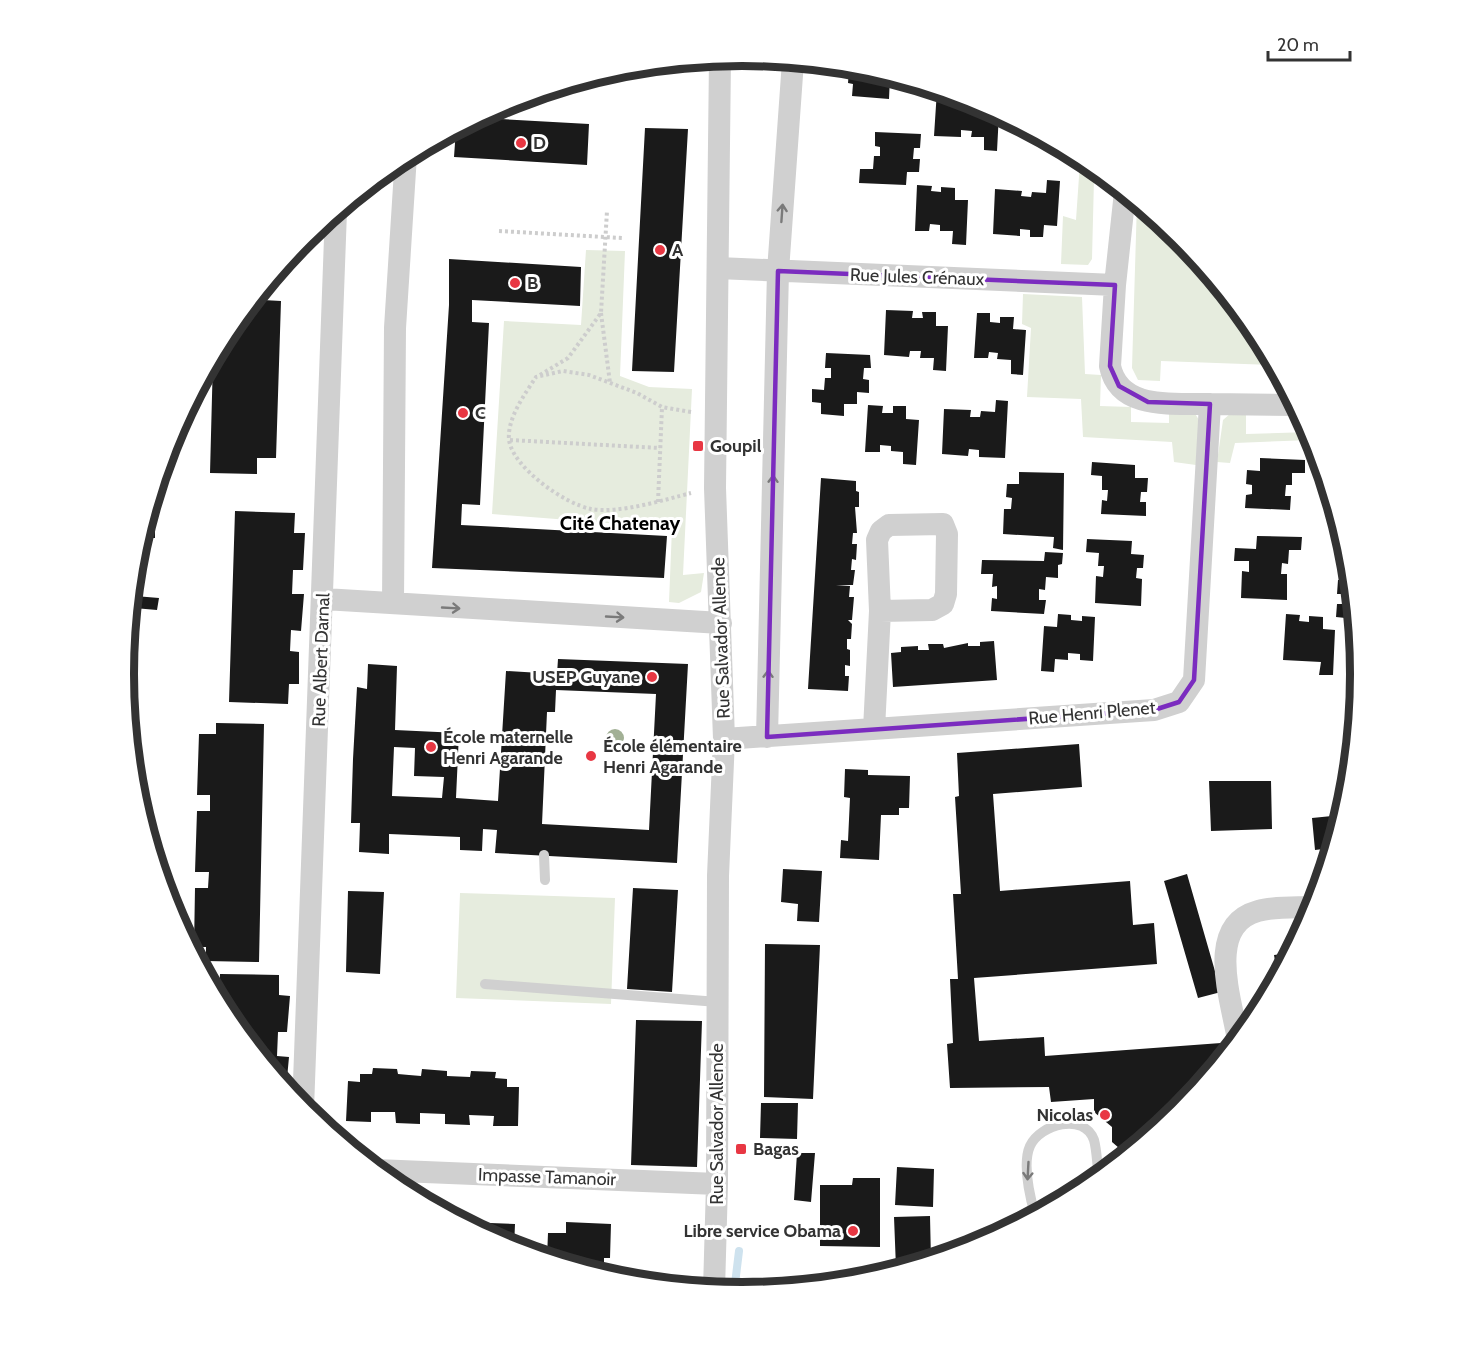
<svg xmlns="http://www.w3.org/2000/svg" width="1484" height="1348" font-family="Cabin,sans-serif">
<rect width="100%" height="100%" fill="#fff"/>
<path fill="#e6ecde" d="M1080,162h9l20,17h-15l-2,80 -4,6 -27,-1 2,-48 13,4z
M1137,202l43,35 76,94 19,34 -114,-4 -1,20 -22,-1 -6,-12z
M586,250l39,1 -5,125 29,11 43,2 -9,186 21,-2 -3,19 -22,11 -10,-1 3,-74 -180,-14 12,-193 77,4z
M1023,294l59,3 3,77 16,1 -1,31 31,1v15l38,1v-15l25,4 5,8 -3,45 -22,-3 -2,-20 -89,-5 -2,-38 -54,-2 4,-69 -9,-4z
M1246,412v22l64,-2 12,32h-8l-3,-24 -76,3 -5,20 -13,-1 6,-42 8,-7z
M460,893l155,5 -4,106 -155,-6z"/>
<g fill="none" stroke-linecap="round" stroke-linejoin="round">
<path stroke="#cee2ee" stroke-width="8" d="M739,1251l-4,33 5,8"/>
</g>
<path fill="#1a1a1a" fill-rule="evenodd" d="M854,67l36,9 -1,23 -37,-3 1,-12 -5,-1 1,-13h5z
M937,90l42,13 20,10 -2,38 -13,-1v-13h-13l1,-6 -11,-1v7l-27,-1z
M483,115v3l106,6 -2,41 -133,-8 2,-28z
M645,128l43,1 -14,243 -42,-1z
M1026,128l13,7 -1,5 -12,-1z
M875,132l46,2 -1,14h-6l-1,11h7l-1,13h-12l-1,13 -47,-2 1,-14h13l1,-13h6v-9l-5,-1z
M1047,180l13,1 -3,45 -13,-1 -1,12h-13v-7l-10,-1v7l-27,-2 2,-45 27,2 -1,5 10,1 1,-5 14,1z
M917,185l15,1 -1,5 10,1v-5l14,1v12h13l-2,45 -14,-1 1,-13h-13v-6l-10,-1 -1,7h-14z
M309,233v12l-11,-1 7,-8z
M449,259l132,8 -1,39 -108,-6v22l17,1 -9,182 -18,-1 -1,21 206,11 -3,42 -232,-10 17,-263z
M263,287v13l18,1 -5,157h-19v16l-47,-1 3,-115 15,-28z
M886,310l27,1 -1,7h11l-1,-6h14v14h12l-2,45 -13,-1 1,-12h-14l1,-7h-11l-1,6 -25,-2z
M977,313h13v9l10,1v-6h14l-1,12 13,1 -3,45 -12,-1v-14l-14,-1 1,-6 -9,-1 -1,6h-14z
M826,353l44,2 1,13h-7l-1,11 6,1v13l-12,-1v12h-13v12l-23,-2v-11l-9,-1v-13l12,1 1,-12h6v-10h-6z
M996,400l12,1 -3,57 -26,-1v-7l-10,-1 -1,7 -26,-2 2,-45 27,1 -1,7h10l1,-6 14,1z
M868,405l15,1 -1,7h11v-7h13v13l13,1 -3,45 -13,-1v-12l-12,-1v-5l-11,-1v7h-15z
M1260,458l45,2v13h-13v12h-6l-1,11h6l-1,14 -45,-2 1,-13 6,-1v-9l-6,-1 1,-14 13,1z
M1092,462l43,3v13h13l-1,14h-6l-1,10h6v14l-45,-2 1,-14 5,1 1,-11h-6v-14l-11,-1z
M1019,472l45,1 -1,77 -10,-2 1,-11 -51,-3 1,-25h7l1,-11 -6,-1 1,-13h12z
M821,478l35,3v10l3,1v15h-4l2,26h-4l-1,11h5l-1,16 -4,-1 -1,11h4l-2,15h-17l14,1 -1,11h5l-2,23h-4l4,4 -1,15h-4v10l3,1v16l-5,-1v11h4l-1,15 -40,-2z
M152,500h3v38h-15z
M235,511l60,2 -1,20h11l-2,37h-10l-1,24h12l-3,37 -10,-1 -1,21 9,1v32h-10l-1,20 -59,-2z
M1257,536l45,1 -1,13h-12l-1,14 -6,-1 -1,11h6v26l-46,-2 1,-27 7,1v-11h-15l1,-13 21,1z
M1087,539l45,2 -1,13 13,1 -1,13h-6l-1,10 6,1 -1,27 -46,-3 1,-27 7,1 1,-11h-6l1,-13 -13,-1z
M1045,552l18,1 -1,11 -4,1v13l-12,-1 -1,13 -6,-1v11h7l-2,14 -53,-3 1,-13 5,1v-13l-5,1 1,-13h-12l1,-14 62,1z
M1338,580h13l4,39 -19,-2 1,-13h6v-10h-6z
M135,596l24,2 -2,12 -23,-2z
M1058,614l13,1v5l11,1v-5l13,1 -2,44 -13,-1v-6l-12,-1v7l-13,-1 -1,13 -13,-1 3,-45 13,1z
M1286,614l14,1 -1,6 10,1v-6l14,1v12l12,1 -2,45h-14l2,-13 -38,-2z
M994,641l3,39 -104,7 -2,-34 10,-1v-5l17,-1v4h11l-1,-6h15l1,4 24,-5v3h12v-4z
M558,659l130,5 -11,199 -182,-10 2,-23 -14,-1 -1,22 -22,-1v-13l-71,-3v20l-30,-2 1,-29h-9l2,-64 4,-72 10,2 1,-25 29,2 -2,64 64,3 -3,65 42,3 8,-130 51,3zM556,690l100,4 -7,136 -107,-6 5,-112h8zM394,747l21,1 -1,28 30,1 -2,21 -50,-2z
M216,723l48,1 -5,238 -53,-1v-14h-12l1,-59h13l1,-16h-14l2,-61h13v-16h-13l2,-61h17z
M1079,744l3,43 -89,7 7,97 130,-10 3,44 21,-2 3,41 -183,14 5,63 65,-4 1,19 176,-13 1,16 -43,53 -59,48 -1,-12 -7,-6v-15l-18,-15v-13l-43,3 -2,-15 -99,1 -3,-44 6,-1 -3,-64h8l-5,-85h8l-6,-97 4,-1 -2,-43z
M845,769l23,1v5l42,1 -1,32h-10v7h-18l-2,45 -39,-2 1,-18 7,1 2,-43 -6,-1z
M1209,781h62l1,48 -61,2z
M1342,815l-10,33 -17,2 -3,-32z
M783,869l39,2 -3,51 -22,-1 1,-17 -17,-2z
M1187,874l34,118 -23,6 -34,-117z
M633,888l45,2 -6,102 -45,-3z
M348,891l36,1 -4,82 -34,-2z
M765,944l55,1 -7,154 -49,-2z
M1291,953l-13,25 -4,-23z
M220,974l59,1v20l11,1 -3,36h-9l-1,24 12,1 -3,32 -58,-72 -9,-16z
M636,1020l66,1 -5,146 -66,-2z
M373,1068l24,1 1,5 11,1 12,1 1,-7 25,2v5l23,1 1,-6 25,1 -1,6 12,1v8h12l-1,39h-25l1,-10 -25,-1 1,10 -25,-1v-10l-25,-1v11l-24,-1 -1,-11h-24v10l-25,-1 2,-40 12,1v-8h12z
M761,1103h37l-1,36 -37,-1z
M797,1153h18l-4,49 -17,-2z
M897,1167l37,2 -1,38 -38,-2z
M853,1178h27v69l-60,-1v-61h32z
M930,1216l1,44 -35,8 -2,-51z
M566,1222l45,2 -1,34h-6v17l-57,-17 1,-25h18z
M490,1223l25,1 -1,24 -30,-14h5z"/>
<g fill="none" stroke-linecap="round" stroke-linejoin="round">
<path stroke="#cdcdcd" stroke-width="4" stroke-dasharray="3 3" stroke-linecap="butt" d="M499,231l123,7
M601,313l9,70
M540,375l28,-17 33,-45 6,-102
M691,412l-29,-5 -25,-14 -48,-18 -26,-4 -27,6c-11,17 -29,41 -27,63 4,28 56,64 82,69 27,5 73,-9 100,-16
M510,440l150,8
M658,502l4,-95"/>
<path stroke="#d0d0d0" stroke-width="10" d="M544,855l1,25
M485,984l233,18
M1035,1215c-5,-18 -13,-51 -5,-69 10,-22 54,-34 64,-6 3,11 3,25 5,37"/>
<path stroke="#d0d0d0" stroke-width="22" d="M1125,192l-10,93 -5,81c9,45 64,37 100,38
M718,268l397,17
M324,599l397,24
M393,603l2,-275 11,-173
M874,729l6,-118 -3,-71 4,-9 8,-6 54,-1 4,10 -1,60 -3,10 -11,6 -52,1
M767,737l11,-466 15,-210
M724,739l430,-29 25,-8 15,-22 16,-276 86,1
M1238,1040c-6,-39 -34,-114 20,-129 18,-5 39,-3 57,-4
M303,1109l33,-898
M376,1170l341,14
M714,1290l3,-106 1,-308 6,-137 -9,-251 5,-430"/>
</g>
<circle fill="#a2b095" cx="615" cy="738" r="9"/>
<defs><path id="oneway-shaft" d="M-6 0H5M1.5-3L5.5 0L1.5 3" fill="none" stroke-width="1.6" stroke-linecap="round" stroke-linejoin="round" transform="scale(1.5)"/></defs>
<g stroke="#7a7a7a">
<use href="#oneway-shaft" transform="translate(782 213) rotate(-86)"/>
<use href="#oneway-shaft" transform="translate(773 484) rotate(-89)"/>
<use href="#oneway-shaft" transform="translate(451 608) rotate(3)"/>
<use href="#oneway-shaft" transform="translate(615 617) rotate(3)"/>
<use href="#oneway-shaft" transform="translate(768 679) rotate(-89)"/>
<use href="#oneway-shaft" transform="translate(1028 1171) rotate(93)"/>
</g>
<path fill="none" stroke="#7b2cbf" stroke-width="4.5" stroke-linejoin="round" d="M778,271l337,14 -5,81 9,20 29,16 62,2 -16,276 -15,22 -25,8 -387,27z"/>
<g fill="#e83743" stroke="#fff" stroke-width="2">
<circle cx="521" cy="143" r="6"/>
<circle cx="660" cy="250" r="6"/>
<circle cx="515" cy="283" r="6"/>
<circle cx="463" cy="413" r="6"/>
<rect x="692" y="440" width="12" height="12" rx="3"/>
<circle cx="652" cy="677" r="6"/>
<circle cx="431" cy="747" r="6"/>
<circle cx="591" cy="756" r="6"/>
<circle cx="1105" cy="1115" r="6"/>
<rect x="735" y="1143" width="12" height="12" rx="3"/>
<circle cx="853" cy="1231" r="6"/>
</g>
<g text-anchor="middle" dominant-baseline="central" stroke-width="6" stroke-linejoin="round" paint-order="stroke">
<g font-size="18" font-weight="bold" fill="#333" stroke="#fff" text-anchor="start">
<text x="533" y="143">D</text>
<text x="672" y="250">A</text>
<text x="527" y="283">B</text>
<text x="475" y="413">C</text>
<text x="710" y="446">Goupil</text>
<text x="640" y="677" text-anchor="end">USEP Guyane</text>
<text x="443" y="737">École maternelle<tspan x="443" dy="21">Henri Agarande</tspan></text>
<text x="603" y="746">École élémentaire<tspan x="603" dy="21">Henri Agarande</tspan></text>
<text x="1093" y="1115" text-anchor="end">Nicolas</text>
<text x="753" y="1149">Bagas</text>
<text x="841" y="1231" text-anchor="end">Libre service Obama</text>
</g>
<g font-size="18" fill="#333" stroke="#fff">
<text transform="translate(917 277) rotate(2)">Rue Jules Crénaux</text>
<text transform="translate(721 638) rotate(-92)">Rue Salvador Allende</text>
<text transform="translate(321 660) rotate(-88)">Rue Albert Darnal</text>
<text transform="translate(1092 713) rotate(-5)">Rue Henri Plenet</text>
<text transform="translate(717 1124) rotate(-90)">Rue Salvador Allende</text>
<text transform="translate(547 1177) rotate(2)">Impasse Tamanoir</text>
</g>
<g font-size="20" font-weight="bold" fill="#000" stroke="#fff">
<text x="620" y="523">Cité Chatenay</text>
</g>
</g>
<path d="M0 0H1484V1348H0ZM134 674a608 608 0 1 1 1216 0a608 608 0 1 1-1216 0Z" fill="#fff" fill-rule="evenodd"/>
<path fill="none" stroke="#333" stroke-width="8" d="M134 674a608 608 0 1 1 1216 0a608 608 0 1 1-1216 0Z"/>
<path d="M1268 51v9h82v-9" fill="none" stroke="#333333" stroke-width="3"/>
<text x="1277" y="51" font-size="18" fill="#333333" stroke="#ffffff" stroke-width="4.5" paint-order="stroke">20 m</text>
</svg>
